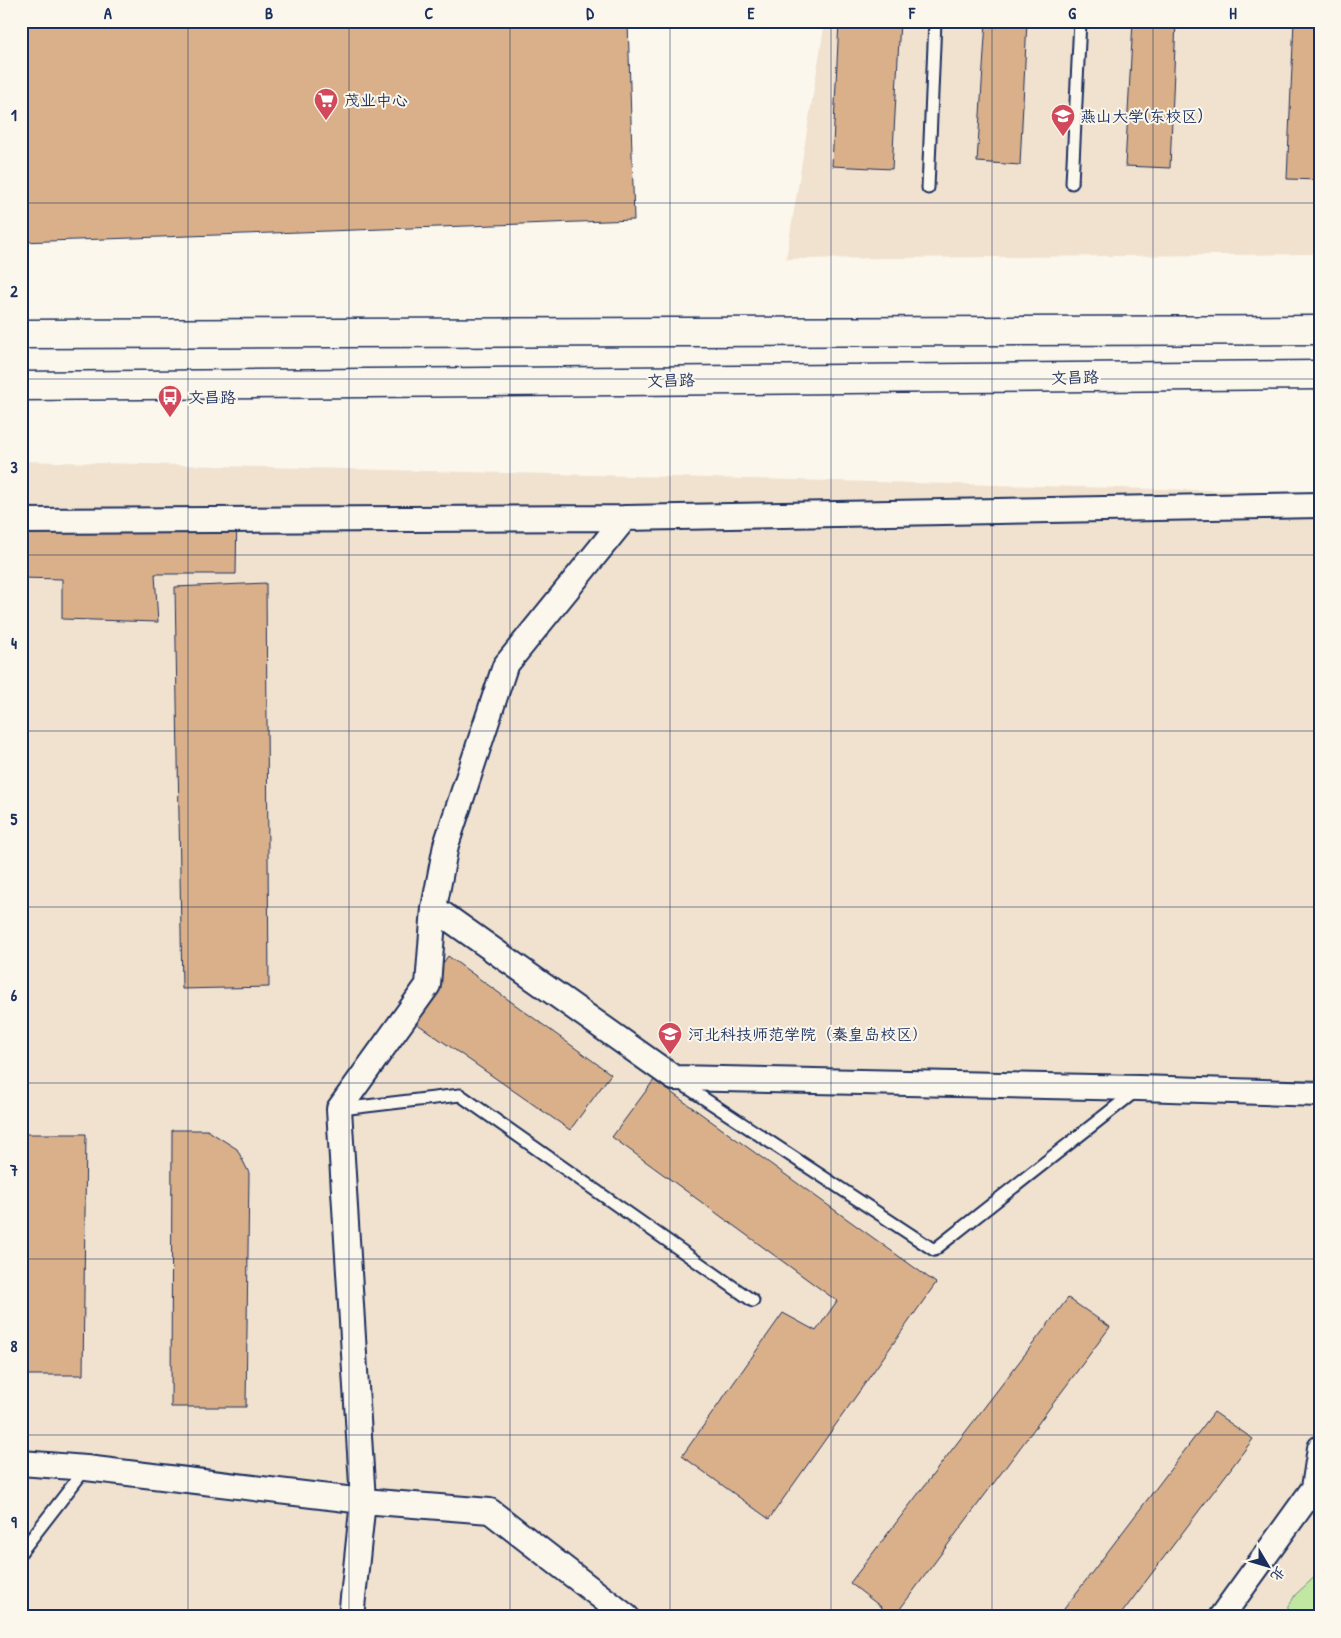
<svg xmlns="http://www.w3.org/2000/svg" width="1341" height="1638" font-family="'Patrick Hand','LXGW WenKai TC',sans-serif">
<rect width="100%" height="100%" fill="#fbf7ec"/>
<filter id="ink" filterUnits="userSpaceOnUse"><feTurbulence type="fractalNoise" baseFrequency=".02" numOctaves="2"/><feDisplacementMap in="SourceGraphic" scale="10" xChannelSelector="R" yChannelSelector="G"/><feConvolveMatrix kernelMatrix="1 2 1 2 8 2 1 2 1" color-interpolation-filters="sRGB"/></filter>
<g filter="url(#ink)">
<path fill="#f1e2cf" d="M825,21h495v233l-534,5z
M21,461l1299,32v1124h-1299z"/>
<path fill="#c1e8a3" stroke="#6e8c80" d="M1320,1572v45h-37l12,-22z"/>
<path fill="#d9b08a" stroke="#1b2f5e" d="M21,21h607l6,199 -613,22z
M839,21h61l-8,148 -60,-3z
M986,21h41l-7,144 -43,-3z
M1133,21h43l-6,147 -45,-2z
M1294,21h26v159l-33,-1z
M237,507l-1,67h-81l3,48 -96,-3v-40l-41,-1v-69z
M266,583l3,404 -87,2 -7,-402z
M448,956l163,118 -41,56 -164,-114z
M654,1080l282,203 -167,236 -87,-63 101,-143 33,18 21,-30 -225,-164z
M172,1130h35l30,19 12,24 -3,234h-75z
M21,1134h65l-3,241h-62z
M1068,1298l42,29 -216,290 -44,-34z
M1214,1412l39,27 -134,178h-61z"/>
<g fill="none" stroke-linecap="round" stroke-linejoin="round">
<defs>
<path id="service" d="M1072,183l8,-162
M928,188l7,-167
M679,1082l255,168 203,-160
M341,1109l119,-14 293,206
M21,1552l65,-84"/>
<path id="minor" d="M21,521l604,-3 695,-13
M434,908l240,170 465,10 181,6
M21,1463l65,5 277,33 127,10 137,106
M351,1617l12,-116 -24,-392 89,-124 6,-77 12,-63 59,-179 120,-148
M1221,1617l93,-129 6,-40"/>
<path id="secondary" d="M21,334l1299,-4
M21,386l1299,-11"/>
</defs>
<use href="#service" stroke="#1b2f5e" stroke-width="15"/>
<use href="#minor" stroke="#1b2f5e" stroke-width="28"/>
<use href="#secondary" stroke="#1b2f5e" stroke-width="31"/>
<use href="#service" stroke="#fbf7ec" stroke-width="11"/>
<use href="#minor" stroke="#fbf7ec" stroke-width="24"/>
<use href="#secondary" stroke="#fbf7ec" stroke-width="28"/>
</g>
</g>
<path fill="none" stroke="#1b2f5e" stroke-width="1" stroke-opacity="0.55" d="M188,21v1596M349,21v1596M510,21v1596M670,21v1596M831,21v1596M992,21v1596M1153,21v1596M21,203h1299M21,379h1299M21,555h1299M21,731h1299M21,907h1299M21,1083h1299M21,1259h1299M21,1435h1299"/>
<defs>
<symbol id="supermarket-pin" viewBox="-11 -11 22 30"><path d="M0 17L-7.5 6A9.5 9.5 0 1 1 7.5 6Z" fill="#d1495b" stroke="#fbf7ec"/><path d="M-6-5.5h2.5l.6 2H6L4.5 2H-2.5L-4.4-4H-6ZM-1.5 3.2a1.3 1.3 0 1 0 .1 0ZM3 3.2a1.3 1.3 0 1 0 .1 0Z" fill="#fff"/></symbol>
<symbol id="university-pin" viewBox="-11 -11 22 30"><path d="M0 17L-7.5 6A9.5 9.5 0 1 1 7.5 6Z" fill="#d1495b" stroke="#fbf7ec"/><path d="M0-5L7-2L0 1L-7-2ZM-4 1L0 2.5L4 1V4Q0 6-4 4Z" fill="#fff"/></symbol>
<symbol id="bus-pin" viewBox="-11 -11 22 30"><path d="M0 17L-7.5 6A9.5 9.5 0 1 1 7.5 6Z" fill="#d1495b" stroke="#fbf7ec"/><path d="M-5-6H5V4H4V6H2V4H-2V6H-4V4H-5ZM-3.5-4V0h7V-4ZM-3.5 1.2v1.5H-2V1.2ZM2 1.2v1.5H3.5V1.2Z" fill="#fff"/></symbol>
<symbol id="school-pin" viewBox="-11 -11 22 30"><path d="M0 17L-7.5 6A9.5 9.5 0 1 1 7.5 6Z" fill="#d1495b" stroke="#fbf7ec"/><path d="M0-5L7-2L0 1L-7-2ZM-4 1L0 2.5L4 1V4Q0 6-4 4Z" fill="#fff"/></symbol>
</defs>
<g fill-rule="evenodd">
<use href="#supermarket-pin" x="312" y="86" width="28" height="38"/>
<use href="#university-pin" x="1049" y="102" width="28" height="38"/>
<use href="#bus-pin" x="156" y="383" width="28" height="38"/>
<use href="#school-pin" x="656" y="1020" width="28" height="38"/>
</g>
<g text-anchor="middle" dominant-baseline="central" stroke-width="4" stroke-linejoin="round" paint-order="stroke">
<g font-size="16" fill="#1b2f5e" stroke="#fbf7ec" text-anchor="start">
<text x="344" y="100">茂业中心</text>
<text x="1080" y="116">燕山大学(东校区)</text>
<text x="188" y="397">文昌路</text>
<text x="688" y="1034">河北科技师范学院（秦皇岛校区）</text>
</g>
<g font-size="16" fill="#1b2f5e" stroke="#fbf7ec">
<text transform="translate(1075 377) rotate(-1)">文昌路</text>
<text transform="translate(671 380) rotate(-1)">文昌路</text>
</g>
</g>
<rect width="1341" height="1638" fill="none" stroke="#fbf7ec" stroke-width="55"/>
<g transform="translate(1268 1566) rotate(128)" stroke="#fbf7ec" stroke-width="4" paint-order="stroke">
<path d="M0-4L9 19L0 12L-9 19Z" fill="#1b2f5e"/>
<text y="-8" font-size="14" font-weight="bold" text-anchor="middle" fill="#1b2f5e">北</text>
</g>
<rect x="28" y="28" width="1286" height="1582" fill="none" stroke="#1b2f5e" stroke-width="2"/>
<g font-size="16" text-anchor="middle" font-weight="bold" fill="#1b2f5e">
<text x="108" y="19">A</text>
<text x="269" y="19">B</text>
<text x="429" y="19">C</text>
<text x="590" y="19">D</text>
<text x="751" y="19">E</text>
<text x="912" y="19">F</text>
<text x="1072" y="19">G</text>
<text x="1233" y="19">H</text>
<text x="14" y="121">1</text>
<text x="14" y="297">2</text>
<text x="14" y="473">3</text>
<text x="14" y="649">4</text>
<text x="14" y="825">5</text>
<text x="14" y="1001">6</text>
<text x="14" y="1176">7</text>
<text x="14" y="1352">8</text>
<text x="14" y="1528">9</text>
</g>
</svg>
